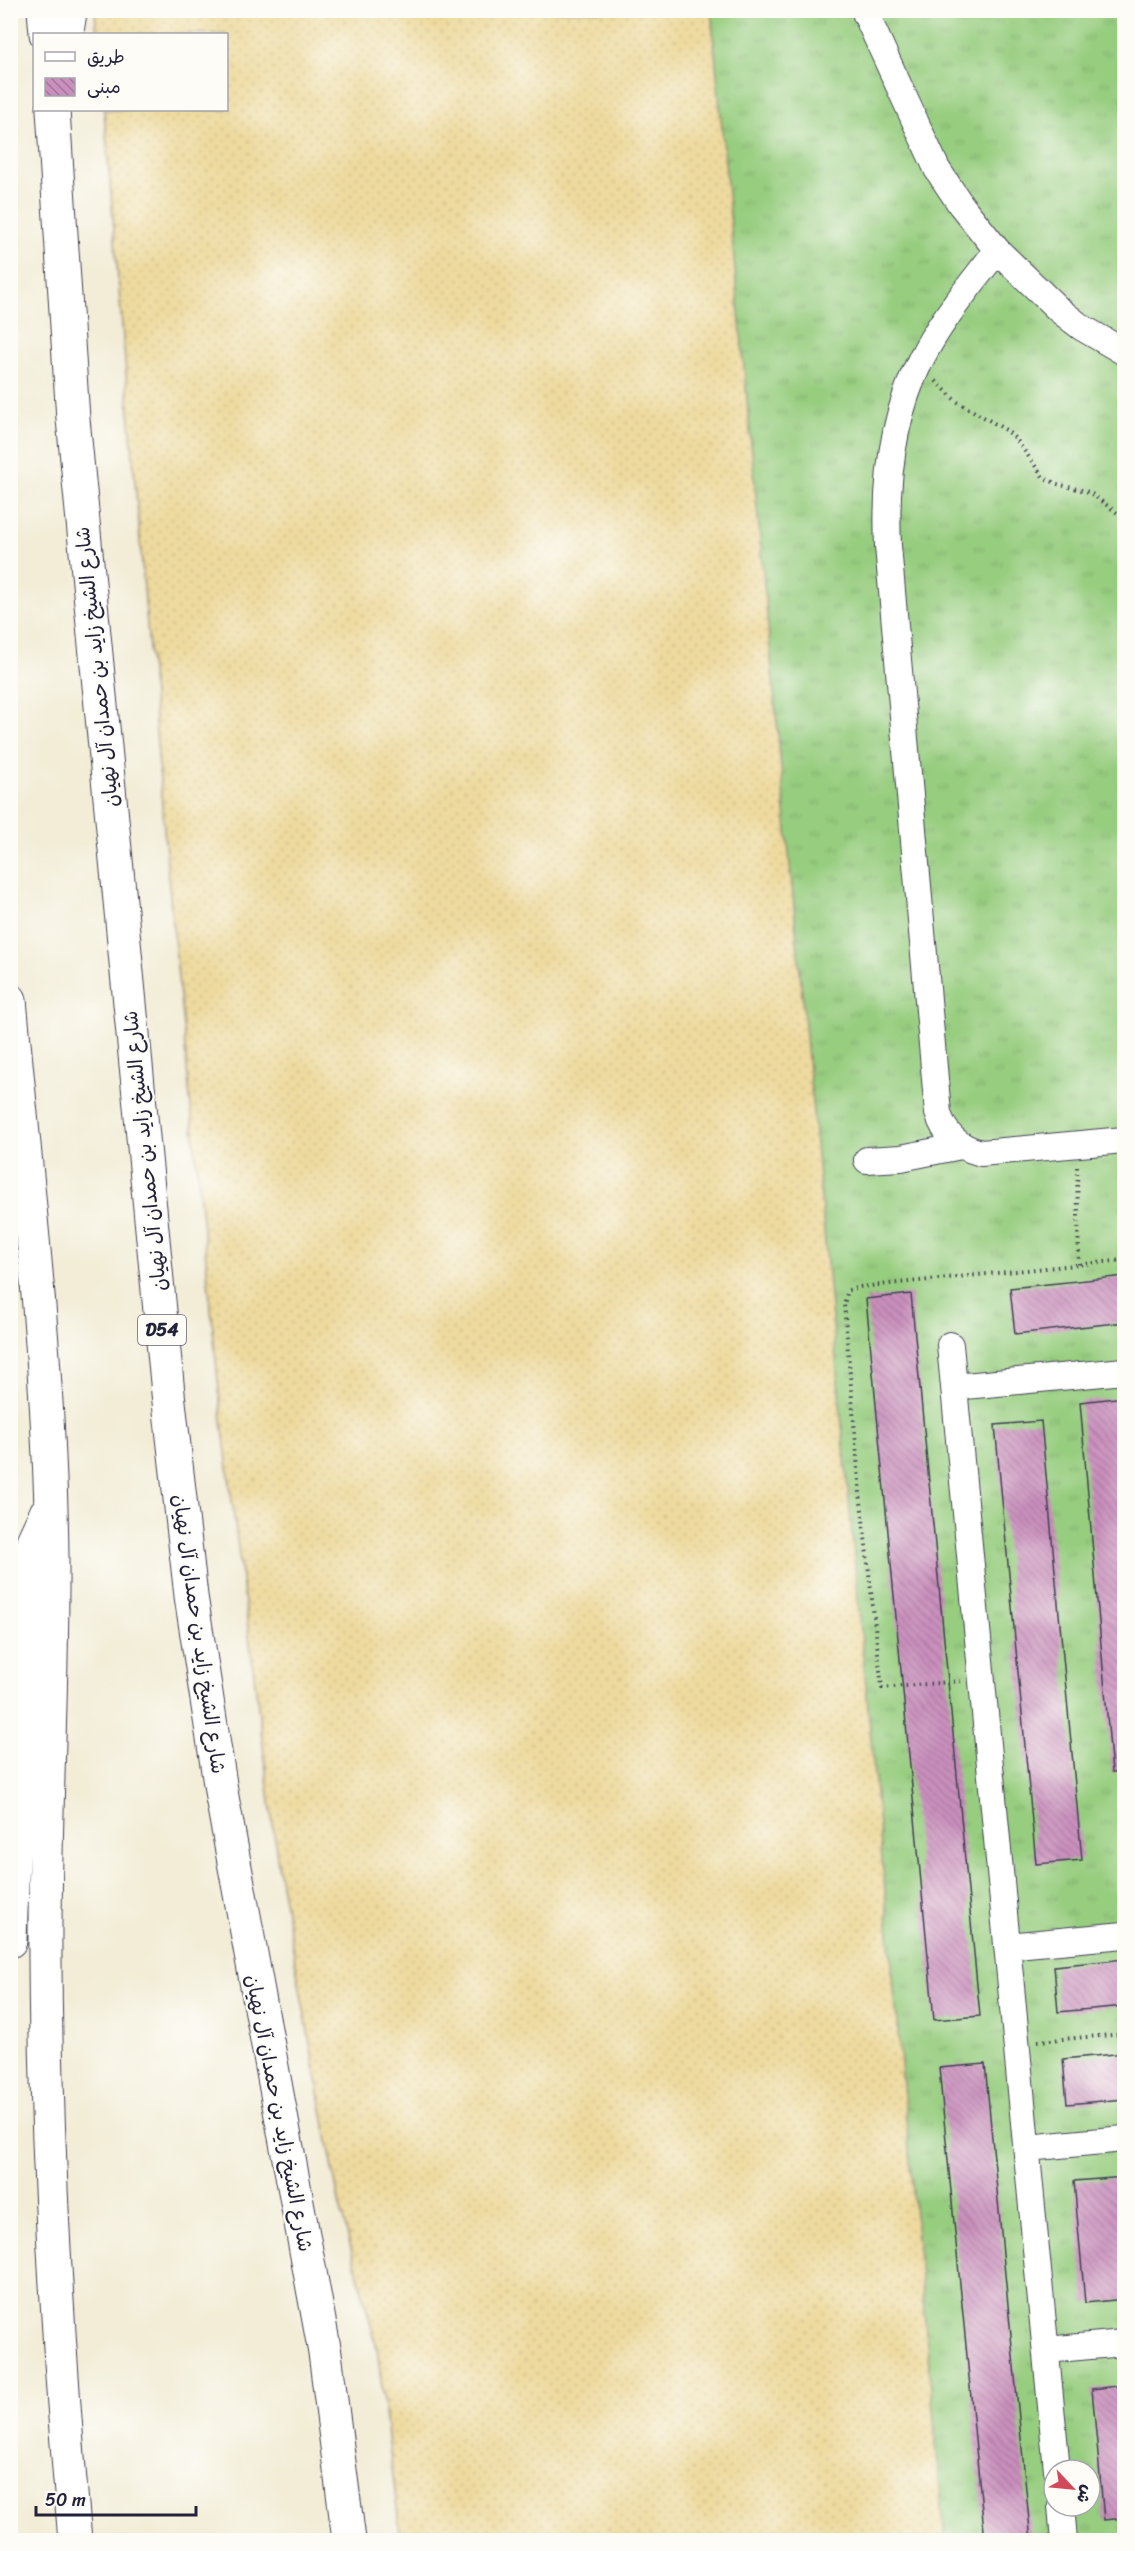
<svg xmlns="http://www.w3.org/2000/svg" width="1135" height="2551" font-family="Sriracha,'Playpen Sans Arabic',sans-serif">
<defs>
<pattern id="grass-tufts" width="24" height="20" patternUnits="userSpaceOnUse" patternTransform="scale(1.5)"><rect width="24" height="20" fill="#97cd7f"/><path d="M3 7l-1-3M5 7V3M7 7l1-3M15 17l-1-3M17 17v-4M19 17l1-3" fill="none" stroke="#82b06f"/></pattern>
<pattern id="sand-dots" width="8" height="8" patternUnits="userSpaceOnUse" patternTransform="scale(1.5)"><rect width="8" height="8" fill="#eeda9e"/><path d="M2 2h.1M6 6h.1" fill="none" stroke="#ccbb89" stroke-width="1.8" stroke-linecap="round"/></pattern>
<pattern id="building-back-hatch" width="6" height="6" patternUnits="userSpaceOnUse" patternTransform="scale(1.5)"><rect width="6" height="6" fill="#ca90bd"/><path d="M-1 5l2 2M0 0l6 6M5-1l2 2" fill="none" stroke="#a4759b"/></pattern>
</defs>
<rect width="100%" height="100%" fill="#fdfcf7"/>
<filter id="ink" filterUnits="userSpaceOnUse"><feTurbulence type="fractalNoise" baseFrequency=".0167" numOctaves="2"/><feDisplacementMap in="SourceGraphic" scale="12" xChannelSelector="R" yChannelSelector="G"/><feConvolveMatrix kernelMatrix="1 2 1 2 8 2 1 2 1" color-interpolation-filters="sRGB"/></filter>
<filter id="wash" filterUnits="userSpaceOnUse"><feTurbulence type="fractalNoise" baseFrequency=".008" numOctaves="4" result="noise"/><feDisplacementMap in="SourceGraphic" scale="24" xChannelSelector="R" yChannelSelector="G"/><feGaussianBlur stdDeviation="1.35" result="paint"/><feColorMatrix in="noise" values="0 0 0 0 0 0 0 0 0 0 0 0 0 0 0 0 0 1.4 0 .05"/><feComposite in="paint" operator="in"/></filter>
<g filter="url(#wash)">
<rect width="100%" height="100%" fill="#f3edd7"/>
<path fill="url(#grass-tufts)" stroke="#5c785d" stroke-width="1.5" fill-rule="evenodd" d="M711,11h413v2529h-179zM1054,2470h36v36h-36z"/>
<path fill="url(#sand-dots)" stroke="#887e6c" stroke-width="1.5" d="M95,11h616l234,2529h-544l-24,-192 -38,-146 -60,-329 -57,-452 -54,-545 -64,-766h122v-76h-129z"/>
<g id="blocks">
<path fill="url(#building-back-hatch)" d="M1125,1276v46l-110,12 -5,-46z
M911,1294l69,722 -46,4 -68,-721z
M1125,1397v375h-13l-32,-370z
M1041,1421l41,439 -46,4 -41,-439z
M1125,1959v47l-67,6 -4,-46z
M1125,2053v46l-58,5 -4,-45z
M985,2064l19,200 27,277h-46l-29,-298 -17,-175z
M1125,2177v122l-40,4 -11,-122z
M1125,2385v133l-21,2 -12,-131z"/>
</g>
</g>
<g filter="url(#ink)">
<use href="#blocks" fill-opacity="0" stroke="#414052" stroke-width="1.5"/>
<g fill="none" stroke-linecap="round" stroke-linejoin="round">
<defs>
<path id="minor" d="M864,10l73,159 24,36 36,45 62,60 22,17 43,25
M997,250c-26,35 -56,69 -76,109 -29,58 -36,123 -33,187l50,567c7,22 20,34 43,40l143,-13
M867,1160l34,-2 60,-12
M950,1345l107,1125
M954,1387l170,-16
M1007,1946l117,-11
M1027,2148l97,-9
M1046,2350l78,-7
M1061,2506l3,34"/>
<path id="tertiary" d="M67,34l4,-24"/>
<path id="trunk" d="M44,10l2,24
M53,110l20,309 95,974 23,203 31,201 103,556 24,187
M10,1000c17,185 40,371 42,557 1,134 -8,269 -7,403 1,194 13,388 30,580
M10,1941l12,-346 11,-54 13,-28"/>
</defs>
<use href="#minor" stroke="#414052" stroke-width="28"/>
<use href="#tertiary" stroke="#414052" stroke-width="34"/>
<use href="#trunk" stroke="#414052" stroke-width="35"/>
<path stroke="#414052" stroke-width="4" stroke-dasharray="1.5 4.5" stroke-linecap="butt" d="M936,381l20,20 50,29 10,9 27,38 14,7 32,8 35,26
M1077,1167l2,98
M961,1681l-79,7 -22,-195 -16,-189 4,-14 12,-3 264,-27
M1038,2041l86,-7"/>
<use href="#minor" stroke="#fff" stroke-width="26"/>
<use href="#tertiary" stroke="#fff" stroke-width="32"/>
<use href="#trunk" stroke="#fff" stroke-width="33"/>
</g>
</g>
<g text-anchor="middle" dominant-baseline="central" stroke-width="4.5" stroke-linejoin="round" paint-order="stroke">
<rect fill="#fdfcf7" stroke="#646373" stroke-width="1.5" x="138" y="1315" width="48" height="30" rx="4.5"/>
<g font-size="18" font-weight="bold" fill="#22223b">
<text x="162" y="1330">D54</text>
</g>
<g font-size="20" fill="#22223b" stroke="#fdfcf7">
<text transform="translate(97 667) rotate(-96)">شارع الشيخ زايد بن حمدان آل نهيان</text>
<text transform="translate(145 1151) rotate(-96)">شارع الشيخ زايد بن حمدان آل نهيان</text>
<text transform="translate(199 1634) rotate(82)">شارع الشيخ زايد بن حمدان آل نهيان</text>
<text transform="translate(279 2113) rotate(79)">شارع الشيخ زايد بن حمدان آل نهيان</text>
</g>
</g>
<rect width="1135" height="2551" fill="none" stroke="#fdfcf7" stroke-width="36"/>
<rect x="33" y="33" width="195" height="78" fill="#fdfcf7" stroke="#a5a5ac" stroke-width="1.5"/>
<rect x="45" y="52" width="30" height="9" fill="#ffffff" stroke="#a5a5ac" stroke-width="1.5"/>
<text x="87" y="63" font-size="18" fill="#22223b">طريق</text>
<rect x="45" y="78" width="30" height="18" fill="url(#building-back-hatch)" stroke="#a5a5ac" stroke-width="1.5"/>
<text x="87" y="93" font-size="18" fill="#22223b">مبنى</text>
<g transform="translate(1072 2488) rotate(116)"><circle r="28" fill="#fdfcf7" stroke="#a5a5ac" stroke-width="1.5"/>
<path d="M0-4.5L10 22L0 15L-10 22Z" fill="#d1495b"/>
<text y="-9" font-size="16" font-weight="bold" text-anchor="middle" fill="#22223b">ش</text>
</g>
<path d="M36 2506v9h160v-9" fill="none" stroke="#22223b" stroke-width="3"/>
<text x="45" y="2506" font-size="18" fill="#22223b" stroke="#fdfcf7" stroke-width="4.5" paint-order="stroke">50 m</text>
</svg>
